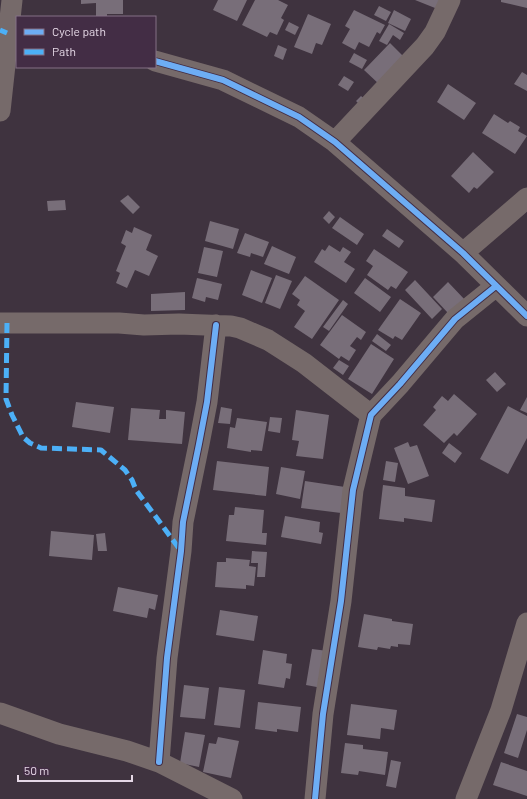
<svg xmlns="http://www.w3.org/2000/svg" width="527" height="799" font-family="Barlow,sans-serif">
<rect width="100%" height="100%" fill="#3f333f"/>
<path fill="#786e79" d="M81,0h42v14h-16v3h-11v-14l-15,1z
M218,0h29l-10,21 -24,-11z
M255,0h23l10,5 -7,13 3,2 -7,15 -7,-3 -3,5 -25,-12z
M415,0h28l-3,10z
M501,0h26v8l-26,-6z
M379,6l12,6 -5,9 -12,-6z
M354,10l31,15 -5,9 -3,-2 -8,15 -10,-5 -4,8 -13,-7 8,-14 -5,-3z
M394,10l17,9 -6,12 -17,-8z
M308,14l23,10 -9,21 -6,-2 -4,11 -18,-7z
M289,22l10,5 -4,8 -10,-5z
M389,24l15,9 -4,7 -7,-5 -6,10 -8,-4z
M390,43l16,16 -26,26 -16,-15z
M278,45l9,4 -4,11 -9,-4z
M354,53l13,7 -5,9 -13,-7z
M522,72l5,3v16l-13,-7z
M344,76l10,6 -6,9 -10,-6z
M448,84l28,19 -12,17 -27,-18z
M361,96l8,7 -5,6 -8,-8z
M494,114l14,9 2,-2 10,6 -2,4 9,5 -12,18 -33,-21z
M473,152l21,20 -17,17 -3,-2 -5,6 -18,-17z
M128,195l12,12 -7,7 -13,-13z
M65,200l1,10 -18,1 -1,-10z
M329,211l6,6 -6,7 -6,-6z
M340,217l24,17 -7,11 -25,-17z
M210,221l29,8 -6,20 -28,-8z
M134,227l18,8 -6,15 12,6 -9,20 -14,-6 -8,18 -11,-5 4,-10 -4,-2 10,-25 -5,-3 5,-13 6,3z
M387,229l17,12 -5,7 -17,-12z
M245,233l24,9 -6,15 -12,-4 -1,4 -13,-4z
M329,245l11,7 3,-5 8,5 -7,10 11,7 -9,14 -32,-21 8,-13 3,2z
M272,246l24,11 -7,17 -25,-10z
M204,247l19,4 -6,26 -19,-4z
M374,249l34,23 -12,17 -5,-3 -3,4 -21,-15 6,-9 -7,-5z
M251,270l21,8 -10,25 -20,-8z
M276,275l16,6 -12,28 -15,-6z
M305,276l34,24 -27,39 -18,-12 11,-16 -8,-6 3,-5 -8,-6z
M197,278l25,6 -4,16 -12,-3 -1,5 -13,-4z
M365,278l26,19 -11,15 -26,-19z
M415,280l27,29 -10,10 -27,-29z
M448,282l18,19 -18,12 -15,-16z
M185,292v18l-34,1v-17z
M400,299l21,14 -19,27 -7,-4 -2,3 -15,-9z
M343,300l5,4 -19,27 -6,-4z
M342,315l24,17 -5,8 -4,-3 -7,9 6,4 -7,11 -8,-5 -2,3 -19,-14z
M377,334l14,11 -5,6 -14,-10z
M371,344l23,15 -22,35 -24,-15z
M339,360l10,6 -6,9 -10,-7z
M495,372l11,12 -9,8 -11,-12z
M454,394l23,20 -20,22 -3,-3 -10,10 -21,-18 13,-15 -3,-3 9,-11 6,5z
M527,397v16l-7,-3z
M76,402l38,5 -4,26 -38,-6z
M508,406l19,10v22l-19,36 -28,-15z
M221,407l11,2 -2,15 -12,-1z
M131,408l29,2 -1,9h7v-9l19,2 -3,32 -54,-4z
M296,410l33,5 -6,44 -27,-3 3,-15 -7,-1z
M270,417l12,1 -2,15 -12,-2z
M237,418l30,4 -5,29 -11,-1v2l-24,-4 3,-21 5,1z
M408,442l2,5 7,-2 12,31 -21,8 -14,-36z
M449,443l13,10 -7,10 -13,-10z
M217,461l52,6 -3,29 -53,-6z
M386,461l12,2 -3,19 -12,-2z
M281,467l24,4 -5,28 -24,-5z
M305,481l40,6 -4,26 -40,-5z
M383,485l22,3v8l30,4 -3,22 -28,-4v4l-25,-3z
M235,507l29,3 -2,23h5l-1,12 -40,-4 3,-26h5z
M285,516l35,6 -1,10 4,1 -2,11 -40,-7z
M51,531l43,4 -2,25 -43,-4z
M105,533l2,18h-9l-2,-17z
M252,551l15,1 -2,25h-8l1,-14h-7z
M226,558l24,2 -1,6 7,1 -2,19 -8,-1v4l-31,-2 2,-25h9z
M118,587l40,8 -3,15 -6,-2 -2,10 -34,-7z
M220,610l38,6 -4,25 -38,-6z
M364,614l28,5v2l21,3 -3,21 -12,-1v3l-7,-1 -1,3 -12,-2 -1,3 -19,-3z
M312,649l16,2 -6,37 -16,-3z
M263,650l24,4 -1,9 6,1 -2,15 -4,-1 -2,10 -26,-4z
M184,685l25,3 -4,31 -25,-2z
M219,687l26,3 -5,38 -26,-3z
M258,702l43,5 -3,25 -21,-3v3l-22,-3z
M351,704l46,6 -3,20 -13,-2 -1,11 -33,-4z
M517,714l10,3v13l-9,28 -14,-5z
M185,732l20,3 -6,32 -19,-4z
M218,737l21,4 -8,37 -28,-6 6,-29 7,1z
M345,743l18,2v4l25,3 -3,23 -26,-4 -1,4 -17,-2z
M391,760l10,2 -5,26 -10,-2z
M501,762l26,9v25l-34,-11z"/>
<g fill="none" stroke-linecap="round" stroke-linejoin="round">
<path stroke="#766a6a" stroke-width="21" d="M155,61l68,19 76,37 36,25 128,111 64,63
M0,111l12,-111
M335,142l90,-96 10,-14 15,-32
M463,253l64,-55
M0,323h119l25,2 35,-1 52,2 9,2 28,12 36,23 67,52
M0,713l59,21 68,17 32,11 73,37
M159,762l8,-104 14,-107 2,-29 16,-78 8,-42 9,-77
M315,799l8,-85 18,-113 12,-111 18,-75 29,-31 55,-65 41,-33
M466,799l35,-89 26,-87"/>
<path stroke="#4cb0f7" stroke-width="5" stroke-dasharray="10 5" stroke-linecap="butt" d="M0,30l7,3
M7,323l-1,76 6,16 11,22 7,6 11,5 60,2 24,20 7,10 4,10 45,61"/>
<defs>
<path id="cycleway" d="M155,61l68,19 76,37 36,25 128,111 64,63
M159,762l8,-104 14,-107 2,-29 16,-78 8,-42 9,-77
M315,799l8,-85 18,-113 12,-111 18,-75 29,-31 55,-65 41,-33"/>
</defs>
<use href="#cycleway" stroke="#432d45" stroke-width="8"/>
<use href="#cycleway" stroke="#6dadf4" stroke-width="6"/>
</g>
<rect x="16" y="16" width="140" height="52" fill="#432d45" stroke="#847185"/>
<rect x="24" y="29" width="20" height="6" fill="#6dadf4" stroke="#847185"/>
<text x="52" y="36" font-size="12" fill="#e5d8e6">Cycle path</text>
<rect x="24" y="49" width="20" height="6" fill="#4cb0f7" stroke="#847185"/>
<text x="52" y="56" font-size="12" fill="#e5d8e6">Path</text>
<path d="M18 775v6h114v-6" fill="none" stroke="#e5d8e6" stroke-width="2"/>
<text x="24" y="775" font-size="12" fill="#e5d8e6" stroke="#432d45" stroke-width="3" paint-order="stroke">50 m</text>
</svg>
